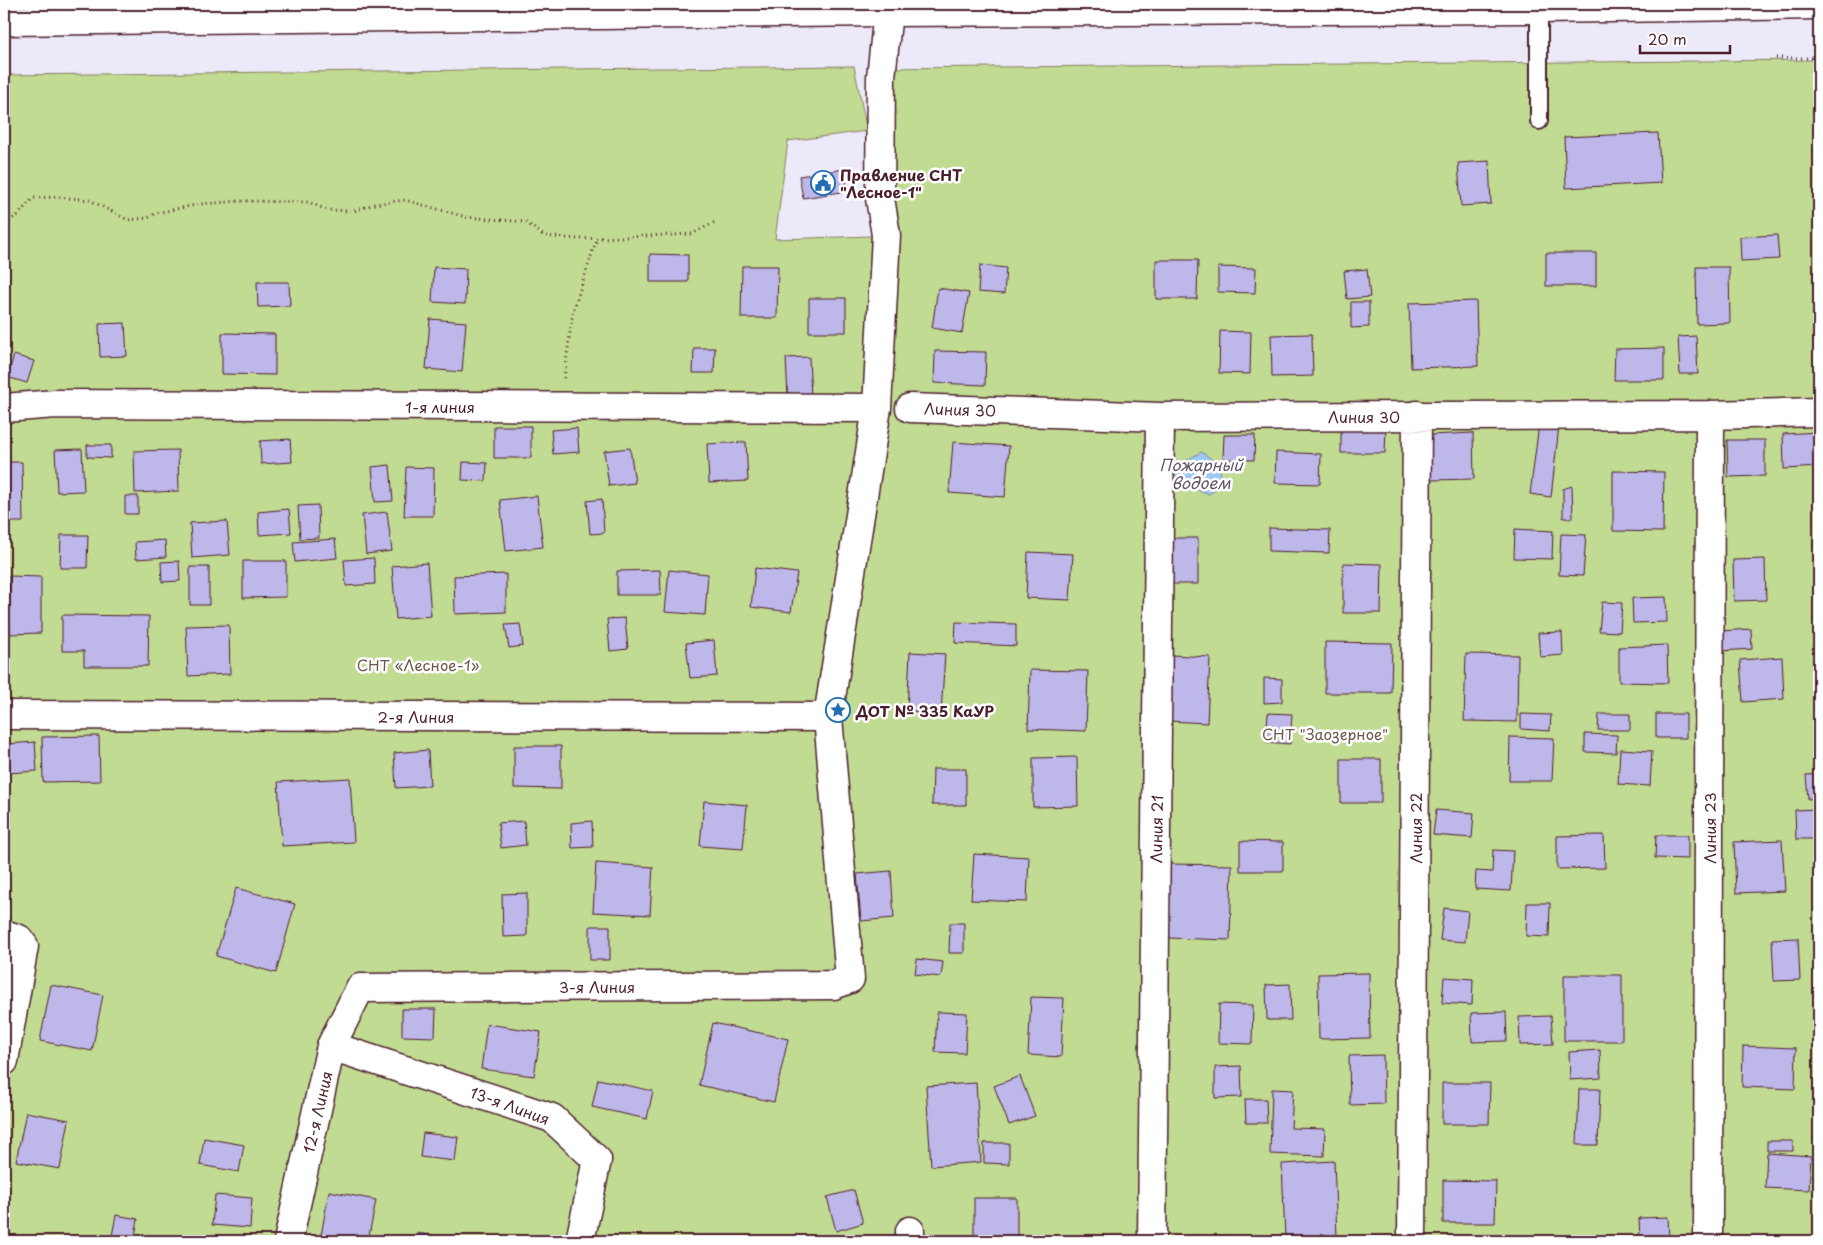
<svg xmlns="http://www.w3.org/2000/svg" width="1823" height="1245" font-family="'Playpen Sans',sans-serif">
<rect width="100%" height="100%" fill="#ece9f8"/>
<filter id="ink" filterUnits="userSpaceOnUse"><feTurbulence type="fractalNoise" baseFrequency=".02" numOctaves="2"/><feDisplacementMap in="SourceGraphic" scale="10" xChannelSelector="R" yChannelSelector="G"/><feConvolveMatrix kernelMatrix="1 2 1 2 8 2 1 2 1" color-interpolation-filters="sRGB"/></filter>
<g filter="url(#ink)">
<path fill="#c2db92" stroke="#867d5e" d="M1819,60v1181h-1815v-1166l850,-9 13,65 -79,10 -13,98 98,-3 9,-168z"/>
<path fill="#9cc9f6" stroke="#7b85a5" d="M1201,452c13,7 20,16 22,31l-14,11 -30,-12 -5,-11 10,-9z"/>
<path fill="#beb7e9" stroke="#4a1f2b" d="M1658,133l3,50 -95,5 -2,-51z
M1489,161l2,43 -30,2 -3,-43z
M844,169l4,22 -45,7 -4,-22z
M1777,235l2,24 -38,2 -1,-24z
M1546,253h50v33h-50z
M650,254l38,1v27h-38z
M1156,260h42l-1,39h-41z
M980,265l26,3 -2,26 -26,-2z
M742,266h36l-1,52h-36z
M434,267l32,2 -1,35 -33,-2z
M1218,267l38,1 -1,25 -37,-1z
M1696,267h33l1,56 -33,1z
M1367,269l3,28 -23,2 -3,-28z
M257,282h32l1,24 -32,1z
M938,288l31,5 -7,40 -30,-5z
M809,298h37v34h-37z
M1476,301l2,65 -67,2 -2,-65z
M1351,302h18v25l-18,1z
M430,319l36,3 -4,50 -36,-3z
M125,323l2,33 -27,1 -1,-33z
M1220,331l31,1 -1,42 -31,-1z
M222,333l53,1v41l-53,-1z
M1312,334l1,42 -41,1 -1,-42z
M1696,336l2,38h-18l-2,-37z
M694,348h21l-1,25h-21z
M1664,348v32h-50l1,-31z
M935,351l51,1 -1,33 -51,-2z
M14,355l20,6 -7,22 -20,-6z
M809,357l2,40 -23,1 -2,-40z
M1539,424l20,2 -8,71 -21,-3z
M494,426h37v32h-37z
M577,428l2,24 -26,2 -2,-24z
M1341,428h45l-1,25h-44z
M1819,432v35l-35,2 -1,-35z
M1473,433l1,46 -43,1 -1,-45z
M1224,435h31l-1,25 -31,-1z
M290,439l2,23 -31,2 -1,-23z
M1727,440h38v36l-37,1z
M746,442l2,39 -39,2 -2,-39z
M953,442l56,4 -4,51 -56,-4z
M87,445h24v13l-24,-1z
M630,448l5,35 -26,3 -5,-35z
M82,449l2,42 -27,1 -2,-42z
M178,450l1,41 -44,2 -1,-42z
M1276,452l45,2 -1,30 -45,-1z
M4,462h18l1,60h-19z
M463,462l24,1 -1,18 -24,-1z
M390,465l3,36 -18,1 -3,-35z
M406,467l28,1 -1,48h-29z
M1613,471l51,1 -1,60 -50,-1z
M1572,486l1,32h-10v-29z
M125,496h13v18h-13z
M537,496l6,51 -37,4 -6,-51z
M602,499l2,34 -14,1 -3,-33z
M318,505l1,33 -19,1 -2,-33z
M289,509l2,24 -32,2 -1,-23z
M387,512l5,39 -26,3 -4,-39z
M227,521l3,34 -38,3 -2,-35z
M1269,528l61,2 -1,23 -60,-2z
M1515,529l38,2 -1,28 -38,-1z
M1561,534l25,1 -3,41 -24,-1z
M61,535h27l-1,33h-27z
M1166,538h32v46h-32z
M335,539l2,19 -42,4 -2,-20z
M165,540l1,17 -30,2 -1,-17z
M1028,552l45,2 -3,46 -44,-2z
M374,558l1,26 -29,2 -2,-26z
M1765,559l1,41 -32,1 -1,-41z
M179,561l1,20 -18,1 -1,-20z
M243,561h43v36l-43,1z
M427,563l4,53 -35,3 -4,-53z
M1343,563l39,1 -1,49h-38z
M190,567h19v38h-19z
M755,568l42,5 -6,39 -40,-5z
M660,570l1,25h-44v-24z
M669,570l39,4 -3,41 -40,-3z
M506,574v38l-51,2 -1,-38z
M9,576l32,1v56l-31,1z
M1666,597l1,25 -34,1 -1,-25z
M1602,602l20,1 -2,29 -21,-1z
M62,615l87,1 -1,50h-64v-15h-22z
M625,618l3,31 -18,2 -3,-32z
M956,622l60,2v22l-61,-3z
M520,624l3,22 -14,2 -4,-23z
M229,625l1,49 -42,2 -2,-50z
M1751,629l1,20 -31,2 -1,-20z
M1562,632l1,23 -23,2 -2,-24z
M714,640l3,36 -27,2 -4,-35z
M1325,642l67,1 -1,50h-66z
M1667,645l1,38 -49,-1v-35z
M910,652l35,2 -4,59 -34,-2z
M1466,654l52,1 -1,67 -53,-1z
M1170,655l40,2 -3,66 -40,-2z
M1782,657l2,42 -41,3 -3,-42z
M1030,670l58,1 -2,60 -58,-2z
M1264,678l18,1v23l-18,1z
M1268,713l24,1 -2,30 -24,-2z
M1521,714l30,1 -1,16 -29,-2z
M1599,714h31v16h-32z
M1656,714h30v24h-30z
M1585,734l32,1 -1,18 -31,-1z
M99,736l1,45 -57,1 -1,-45z
M1510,737l44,1 -2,43h-43z
M35,742l2,29 -28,2 -2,-29z
M514,746h47v43l-47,-1z
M1620,749l32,2 -2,35 -32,-2z
M428,750l2,36 -34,2 -2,-35z
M1077,757l1,49 -45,1v-49z
M1341,759h40v44h-40z
M933,769h33v36h-34z
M1819,774v24l-11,1 -2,-24z
M350,778l4,64 -72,4 -4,-64z
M704,801l43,4 -4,44 -43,-3z
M1817,809l1,30h-22l-1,-29z
M1436,810l38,3 -2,25 -39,-3z
M524,821l2,24 -25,3 -3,-25z
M592,821l1,26 -21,1 -1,-25z
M1604,835l1,33 -48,1v-33z
M1656,835h32v24l-33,-1z
M1782,840l3,51 -49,2 -2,-51z
M1240,841l43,1v29h-43z
M1493,850l20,1 -2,40 -36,-2 1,-18 16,1z
M974,854l55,3 -2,45 -56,-2z
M596,863l57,4 -3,48 -57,-3z
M1170,864l62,1 -2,75 -62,-2z
M891,871l3,47 -33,3 -4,-47z
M236,888l59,16 -19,69 -60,-17z
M527,893v43l-24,1 -1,-43z
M1527,903h23l-1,34 -23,-1z
M1444,908l24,3 -3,31 -25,-2z
M950,923h14v30h-15z
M590,926h20v34h-20z
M1798,938l2,42 -26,1 -2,-42z
M917,959l26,3 -2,15 -26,-3z
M1369,973l1,65 -51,1 -1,-65z
M1564,975h58v66h-58z
M1444,977l29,2 -1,26 -30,-2z
M1290,984l1,36h-24l-1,-35z
M51,985l52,10 -11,56 -52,-10z
M1031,997l33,1 -3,59 -33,-2z
M1219,1004l34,1 -1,39 -34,-1z
M402,1009h34l-1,28 -33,-1z
M937,1012l30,1 -2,40 -30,-1z
M1506,1012l1,29 -35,1 -1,-29z
M1818,1012h1v32h-2z
M1551,1016l2,28 -33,1 -1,-28z
M713,1023l75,16 -14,63 -75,-17z
M487,1024l54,8 -7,44 -53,-7z
M1743,1046l53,2 -1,41 -53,-2z
M1600,1050l1,28 -31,2 -1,-28z
M1383,1055l1,49 -34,1 -1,-49z
M1241,1066l1,31 -27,1v-31z
M1020,1076l15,40 -26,9 -15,-39z
M598,1079l55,12 -6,28 -55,-12z
M976,1083l5,79 -50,4 -5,-80z
M1442,1083h48l-1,41h-47z
M1272,1089l21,1 -2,38 34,1 -1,27 -54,-2z
M1579,1089h21l-2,56h-21z
M1245,1099h21l1,24h-21z
M26,1112l43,8 -9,49 -44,-8z
M423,1133l35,4 -3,24 -35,-4z
M204,1138l40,7 -5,27 -39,-7z
M1767,1141h26v10h-26z
M984,1143h25v21l-25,-1z
M1767,1153l44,3 -2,34 -44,-2z
M1334,1161l3,76 -52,2 -3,-75z
M1443,1180l53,1 -1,42h-52z
M854,1190l9,33 -27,8 -9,-34z
M329,1191l47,9 -8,41h-19l-28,-5z
M215,1195l37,3 -2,30 -38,-3z
M974,1198h43v42h-43z
M116,1215l22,4 -4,22h-23z
M1668,1217l1,22 -29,2 -1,-23z
M416,1233l30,4 -1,4h-30z"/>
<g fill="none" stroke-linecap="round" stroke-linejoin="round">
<defs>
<path id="service" d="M1539,9v112"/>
<path id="minor" d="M4,408l52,-4 821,4
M910,408l250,9 550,-2 109,-3
M4,715l824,2
M4,934l15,5 5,7 -20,115
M331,1046l221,72 45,42 -17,81
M910,1231v10
M288,1241l43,-195 29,-58 474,-3 16,-6 -22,-262 49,-309 9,-173 -6,-37 1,-121 7,-65
M1152,1241l8,-824
M1412,1241l5,-826
M1708,1241l2,-826"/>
<path id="primary" d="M4,21l884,-9 651,-3 280,-4"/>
</defs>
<use href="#service" stroke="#4a1f2b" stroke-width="20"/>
<use href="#minor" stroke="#4a1f2b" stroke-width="31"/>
<use href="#primary" stroke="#4a1f2b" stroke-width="31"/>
<path stroke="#4a1f2b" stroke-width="3" stroke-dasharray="1 4" stroke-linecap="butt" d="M1776,58h43
M4,223l13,-7 16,-18 25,-1 32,3 38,20 20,-2 8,-5 44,-9 40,-3 68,1 19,8 27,1 20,-7 31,-4 61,17 60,5 18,14 34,3 114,-5 25,-13
M564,378l9,-67 24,-73"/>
<use href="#service" stroke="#fff" stroke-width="16"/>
<use href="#minor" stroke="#fff" stroke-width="28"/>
<use href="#primary" stroke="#fff" stroke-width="28"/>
</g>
</g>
<defs>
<symbol id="civic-ring" viewBox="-11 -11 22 22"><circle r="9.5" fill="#fff" stroke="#1f6fb2" stroke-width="1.5"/><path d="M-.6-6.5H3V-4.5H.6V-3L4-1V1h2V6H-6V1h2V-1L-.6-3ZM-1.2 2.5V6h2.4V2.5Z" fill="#1f6fb2"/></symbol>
<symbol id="sight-ring" viewBox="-11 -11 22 22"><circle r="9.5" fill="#fff" stroke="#1f6fb2" stroke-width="1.5"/><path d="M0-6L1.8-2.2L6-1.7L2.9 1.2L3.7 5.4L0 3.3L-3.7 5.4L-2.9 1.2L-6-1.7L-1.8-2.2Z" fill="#1f6fb2"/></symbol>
</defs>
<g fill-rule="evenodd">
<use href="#civic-ring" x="809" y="169" width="28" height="28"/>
<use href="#sight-ring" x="824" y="696" width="28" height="28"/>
</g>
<g text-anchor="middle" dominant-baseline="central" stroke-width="5" stroke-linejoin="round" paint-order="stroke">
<g font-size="15" font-weight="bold" fill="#4a1f2b" stroke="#fff" text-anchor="start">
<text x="840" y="174">Правление СНТ<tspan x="840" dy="17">"Лесное-1"</tspan></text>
<text x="856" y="710">ДОТ № 335 КаУР</text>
</g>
<g font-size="15" fill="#4a1f2b" stroke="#fff">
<text x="440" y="406">1-я линия</text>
<text transform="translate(960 409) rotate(2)">Линия 30</text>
<text x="1364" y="416">Линия 30</text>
<text x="416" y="716">2-я Линия</text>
<text transform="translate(1415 828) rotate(-90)">Линия 22</text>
<text transform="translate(1709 828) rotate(-90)">Линия 23</text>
<text transform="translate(1156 829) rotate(-89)">Линия 21</text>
<text x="597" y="986">3-я Линия</text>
<text transform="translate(510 1105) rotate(20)">13-я Линия</text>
<text transform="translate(317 1112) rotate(-77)">12-я Линия</text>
</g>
<g font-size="15" fill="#6e574a" stroke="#fff">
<text x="418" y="664">СНТ «Лесное-1»</text>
<text x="1325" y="733">СНТ "Заозерное"</text>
</g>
<g font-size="16" font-style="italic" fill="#635268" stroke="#fff">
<text x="1201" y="464">Пожарный<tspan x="1201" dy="18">водоем</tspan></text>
</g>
</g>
<rect width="1823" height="1245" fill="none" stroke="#fff" stroke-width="20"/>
<rect x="10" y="10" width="1803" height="1225" fill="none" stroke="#4a1f2b" stroke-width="2" filter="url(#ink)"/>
<path d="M1640 45v8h90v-8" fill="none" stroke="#4a1f2b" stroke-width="2.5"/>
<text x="1648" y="45" font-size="15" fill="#4a1f2b" stroke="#ffffff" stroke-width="4" paint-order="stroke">20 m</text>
</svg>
